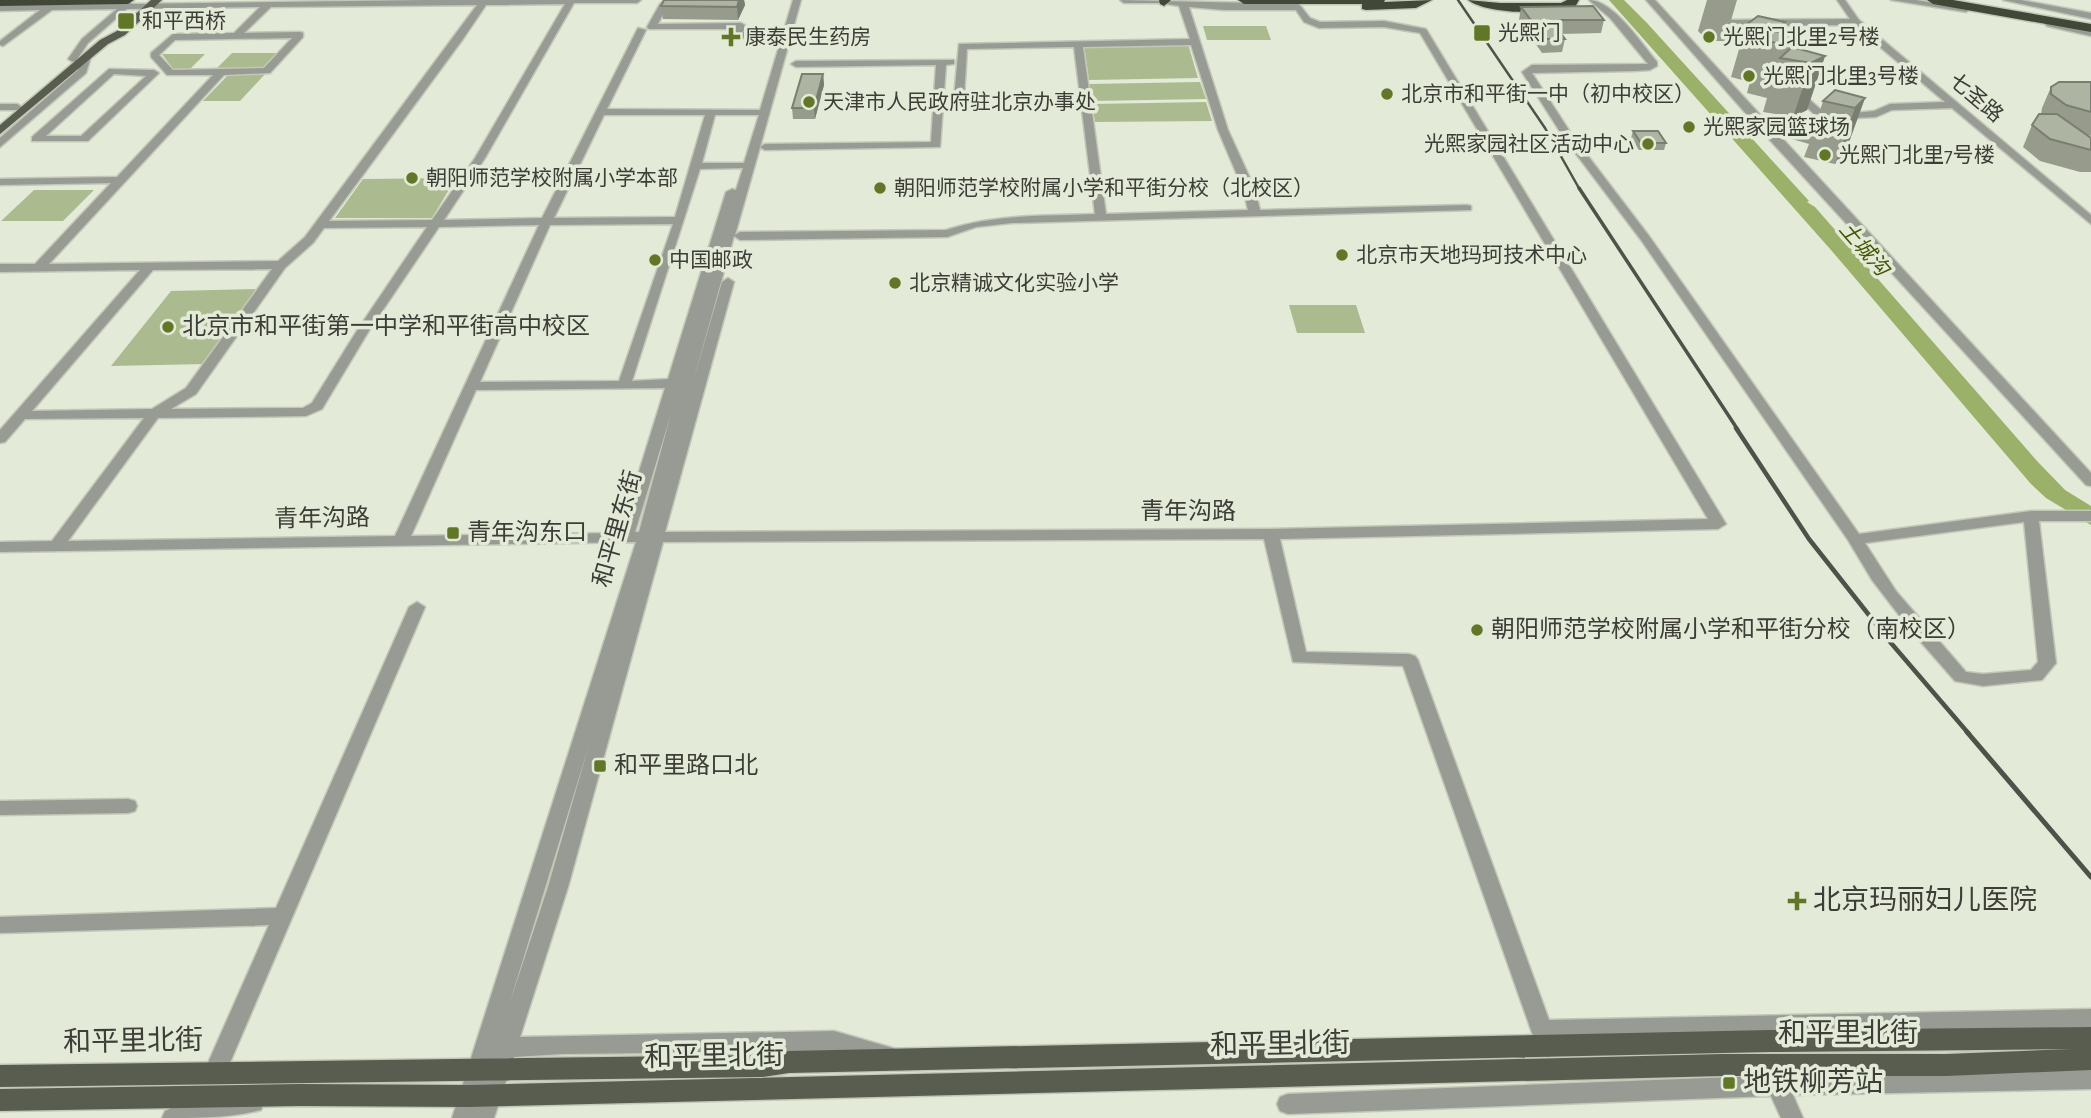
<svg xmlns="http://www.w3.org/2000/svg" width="2091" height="1118" font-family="'Alegreya Sans','Noto Sans SC',sans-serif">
<rect width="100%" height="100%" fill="#e3ead7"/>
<path fill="#acbb8f" d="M1203,26h63l5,14h-64z
M1188,44l10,34 -109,2 -5,-34z
M232,53h45l-15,16h-46z
M162,54h43l-15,15h-17z
M229,74h36l-25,27h-37z
M1200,82l6,17 -114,2 -3,-17z
M1206,102l6,19 -117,1 -3,-18z
M456,178l-24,40h-97l28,-39z
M34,190h60l-31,31h-62z
M259,289l-54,75 -94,2 60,-75z
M1289,305h67l9,28h-68z"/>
<path fill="#9bb169" d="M1609,0h15l23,23 162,178 -2,1 8,5 222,254 28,29 26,16v19l-45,-27 -15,-14 -200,-234z"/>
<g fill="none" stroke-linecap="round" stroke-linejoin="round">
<defs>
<path id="minor" d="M426,0h215l-4,3h-63l-89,155 -41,62 98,-2 96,-190 8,2 -39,79 153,1 33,-110h8l-41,147 5,-3 166,-2 5,-77 -140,2 -5,-3 5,-3 158,-1v4l-8,1 -6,82 -175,3 -5,-3 -25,88 5,-3 206,-2c48,-16 99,-14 149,-16l-21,-167 -107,2 -3,49 -5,3 -5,-3 5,-54 231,-5 -11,-33 -19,-3h-36l-4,-3 179,4 11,14 10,4 64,-1 42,8 300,495 -8,5 -438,10 26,113 103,2 6,2 3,4 131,360 542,-11v18l-535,12 3,8 -3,7 -8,3 -8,-3 -3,-7 -134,-381 -110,-4 -29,-123 -601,3 -95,345 -48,150 314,-6 62,18 3,7 -3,7 -8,3 -54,-15 -272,3 -48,3 -20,61h-42l184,-576 -636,10v-10l52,-1 92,-123 -119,1 -20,23 -5,1v-13l140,-160 -140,2v-8h35l76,-81 -111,2v-6l117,-2 96,-102h-46l-16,-18v-4l22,-19 61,-1 26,-26 -133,2 -39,34 -12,18 -3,1 -5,-3 14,-20 35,-30 -65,1 -49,36 -3,-1v-4l40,-31 -40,1v-6l123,-1 5,-3 4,3zM565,4l-90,154 -43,62 -103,1 134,-182 23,-34zM477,5l-172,232 -27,24 -229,3 175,-189 46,-2 33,-36v-4l-3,-1 -56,1 27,-26zM1189,7l35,3h72l8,12 15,6 65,-1 36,6 288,486 -437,10 -606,3 69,-250 -6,-4 -6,4 -30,103 42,-149 6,4 207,-3 29,-10 36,-4 459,-13v-4l-4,-1 -207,5 -5,-21 -27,-59zM292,38l-28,30 -91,2 -14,-15 16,-15zM1191,45l27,85 25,59 5,21 -142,4 -23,-167zM604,115h101l-30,102 -121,1zM715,115h44l-15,48h-42zM743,168l-7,22 -4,-1 -6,3 -58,187 -36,2 68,-212zM673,224l-54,157 -139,1 70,-157zM539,225l-144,311 -327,5 90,-123 148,-2 16,-7 48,-80 69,-102zM427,227l-69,102 -46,74 -9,5 -132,1 25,-15 89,-126 28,-25 11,-15zM272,269l-86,119 -34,21 -120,2 121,-141zM665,388l-45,145 -209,3 65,-146zM671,414l-32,118h-4zM589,745l-41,142 -39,118z
M1589,0c24,0 53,44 68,62v4l-7,4 -16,1 -102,2 40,62 77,101 210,298 172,-23h60v10h-52l17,142 -14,17 -59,6 -28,-5 -43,-49 -40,-52 -24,-40 -207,-300 -77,-102 -42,-66 10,-7 116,-1 -38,-46zM2024,522l14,140 -7,8 -48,4 -17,-2 -70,-81 -31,-48z
M1646,0h9l110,120h28l23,-4 -27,-26v-4l4,-1 35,31 1,2c-15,9 -40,8 -58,8l320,347v13l-5,-1 -330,-360z
M1837,0h8l14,20 232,195v9l-139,-116 -60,2 -16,7 -43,2v-4l41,-4 16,-7 55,-2 -91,-77 -121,1 20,22 9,2 2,2 -5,3 -12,-3 -26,-29 5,-3 124,-1z
M1891,0h25l54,9 -4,3z
M2003,0h18l70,13v6z
M664,1l4,3 -10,20 83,-1 5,3 -3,6h23l5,3c-9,5 -30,5 -39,0l3,-6h-86l-2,-2 13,-23z
M2050,21l41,9v6l-44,-10 -2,-2z
M83,55l8,2 -5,16 -86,74v-9l78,-68z
M109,69l45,1 5,3 -71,68h-56v-4zM114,74l32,2 -65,60h-35z
M0,104h17l5,3 -5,3h-17z
M417,602l8,5 -202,472 -8,3 -8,-3 -3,-7 65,-147 -269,8v-16l276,-9 133,-301z
M128,799l7,2 2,5 -2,5 -7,2 -128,2v-14z
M2091,1069v20l-298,6 10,23h-22l-10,-22 -483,18 -8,-3 -3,-7 3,-7 8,-3 525,-20z
M253,1093l8,3 3,7 -3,7c-31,8 -67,8 -99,8l3,-7 8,-4z"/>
<path id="major" d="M151,0h11l-37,35 -17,9 -108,90v-9l100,-85 17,-9z
M2091,1027v43l-145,6h-223l-1254,31 -169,-1 -300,5v-22l300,-5 169,1 1254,-31h223l126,-5 -302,3 -981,21 -26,4 -763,10v-22l763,-10 26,-4 981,-21z"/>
<path id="highway" d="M0,0h134l-6,4 -128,2z
M1159,0h12l-7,6 -4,-2z
M1238,0h147l-1,2 48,-2 -16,8 -50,2 -4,-1v-5h-118z
M1468,0l32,3h61l6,-3h12l-5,9c-25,5 -86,6 -106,-9z
M1927,0h26l138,24v8l-158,-28z"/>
</defs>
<use href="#minor" stroke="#c2c8b7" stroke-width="3"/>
<use href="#major" stroke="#c2c8b7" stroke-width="3"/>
<use href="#highway" stroke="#c2c8b7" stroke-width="3"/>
<use href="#minor" fill="#989b93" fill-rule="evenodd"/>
<use href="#major" fill="#595d50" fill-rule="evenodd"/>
<use href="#highway" fill="#424838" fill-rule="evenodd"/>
<path stroke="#4f5249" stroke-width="2.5" d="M1458,0l87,128 35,62"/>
<path stroke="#4f5249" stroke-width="3.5" d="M1579,188l159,242"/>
<path stroke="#4f5249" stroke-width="4.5" d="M1736,428l73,111 82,104 78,91"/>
<path stroke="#4f5249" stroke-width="5" d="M1967,732l124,145"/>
</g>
<path fill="#969b8b" d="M664,0h80l1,5 -7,15 -75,-1 -2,-13z
M1707,0h30l-12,41h-17l-10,-10z
M1521,7l83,13 -3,13 -40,1 4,5 -3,13 -20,1 -23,-33z
M1785,22l-4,11 18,16 26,7 -18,54 -14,7 -30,-5 4,-14 -20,-5 3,-11 -19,-5 15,-52z
M823,74l1,11 -9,34h-22l-1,-11z
M2091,82v54l-6,-2 6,4v34h-11l-40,-11 -17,-14 9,-22 9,-11 1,-6 9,-21z
M1865,98l-20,55 -10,11 -31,-7 5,-13 -24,-7 4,-11 28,-6 6,-19z
M1633,131l33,12 -2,7h-25l-8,-12z"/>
<path fill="#7a7e71" d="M739,0h5l1,5 -7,15 -1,-13z
M1785,22l-7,22 -4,-13z
M1803,38l-7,22 -3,-13z
M1825,56l-18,54 -14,7 18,-54z
M823,74l1,11 -9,34 -1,-11z
M1865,98l-20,55 -10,11 20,-56z"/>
<path fill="#aeb4a2" stroke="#7a7e71" stroke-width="2" d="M664,0h75l-2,7 -76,-1z
M1593,6l11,14h-53l14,19h-20l-24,-32z
M1758,16l27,6 -11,9 -28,-6z
M1775,31l28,7 -10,9 -30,-7z
M1792,47l33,9 -14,7 -31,-5z
M802,74h21l-9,34h-22z
M2059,82h32v30l-25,-7 -15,-11v-7z
M1835,90l30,8 -10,10 -32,-7z
M2039,114h18l34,24v12l-41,-11 -18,-14z
M1801,115l16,5 -5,12 -23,-6z
M1633,131h25l8,12h-25z"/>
<g fill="#617727" stroke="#e3ead7" stroke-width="2.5">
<rect x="117" y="12" width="18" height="18" rx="3.5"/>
<rect x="1473" y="24" width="18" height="18" rx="3.5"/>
<path d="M727.5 26.5h7v7h7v7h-7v7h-7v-7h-7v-7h7z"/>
<circle cx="1709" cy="37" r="7"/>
<circle cx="1749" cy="76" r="7"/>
<circle cx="1387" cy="94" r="7"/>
<circle cx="809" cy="102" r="7"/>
<circle cx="1689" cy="127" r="7"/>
<circle cx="1648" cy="144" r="7"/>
<circle cx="1825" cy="155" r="7"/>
<circle cx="412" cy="178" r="7"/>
<circle cx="880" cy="188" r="7"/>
<circle cx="1342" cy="255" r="7"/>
<circle cx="655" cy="260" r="7"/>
<circle cx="895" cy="283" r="7"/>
<circle cx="168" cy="327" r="7"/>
<rect x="446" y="526" width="14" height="14" rx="3.5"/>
<circle cx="1477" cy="630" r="7"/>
<rect x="593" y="759" width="14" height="14" rx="3.5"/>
<path d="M1793.5 890.5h7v7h7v7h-7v7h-7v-7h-7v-7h7z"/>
<rect x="1722" y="1076" width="14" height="14" rx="3.5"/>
</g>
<g text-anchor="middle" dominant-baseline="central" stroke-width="7" stroke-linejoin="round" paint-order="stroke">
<g font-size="21" fill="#3c3e37" stroke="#e3ead7" text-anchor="start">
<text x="142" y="21">和平西桥</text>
<text x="1498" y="33">光熙门</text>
<text x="745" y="37">康泰民生药房</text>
<text x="1723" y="37">光熙门北里2号楼</text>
<text x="1763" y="76">光熙门北里3号楼</text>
<text x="1401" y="94">北京市和平街一中（初中校区）</text>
<text x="823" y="102">天津市人民政府驻北京办事处</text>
<text x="1703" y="127">光熙家园篮球场</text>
<text x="1634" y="144" text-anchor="end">光熙家园社区活动中心</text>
<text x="1839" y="155">光熙门北里7号楼</text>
<text x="426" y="178">朝阳师范学校附属小学本部</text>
<text x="894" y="188">朝阳师范学校附属小学和平街分校（北校区）</text>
<text x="1356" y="255">北京市天地玛珂技术中心</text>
<text x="669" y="260">中国邮政</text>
<text x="909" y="283">北京精诚文化实验小学</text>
</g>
<g font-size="21" fill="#3c3e37" stroke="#e3ead7">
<text transform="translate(1976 98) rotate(40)">七圣路</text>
</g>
<g font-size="21" font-style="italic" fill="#445700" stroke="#e3ead7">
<text transform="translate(1864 249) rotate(49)">土城沟</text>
</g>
<g font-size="24" fill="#3c3e37" stroke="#e3ead7" text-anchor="start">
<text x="182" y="327">北京市和平街第一中学和平街高中校区</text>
<text x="467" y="533">青年沟东口</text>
<text x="1491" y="630">朝阳师范学校附属小学和平街分校（南校区）</text>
<text x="614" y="766">和平里路口北</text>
</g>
<g font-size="24" fill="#3c3e37" stroke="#e3ead7">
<text x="1188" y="512">青年沟路</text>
<text transform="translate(322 519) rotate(-1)">青年沟路</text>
<text transform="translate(618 529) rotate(-74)">和平里东街</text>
</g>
<g font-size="28" fill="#3c3e37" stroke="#e3ead7" text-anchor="start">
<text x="1813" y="901">北京玛丽妇儿医院</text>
<text x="1743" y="1083">地铁柳芳站</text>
</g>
<g font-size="28" fill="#3c3e37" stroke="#e3ead7">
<text x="1848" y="1034">和平里北街</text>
<text transform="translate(133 1042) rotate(-1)">和平里北街</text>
<text transform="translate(1280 1045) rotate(-1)">和平里北街</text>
<text transform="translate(714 1057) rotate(-1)">和平里北街</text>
</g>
</g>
</svg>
